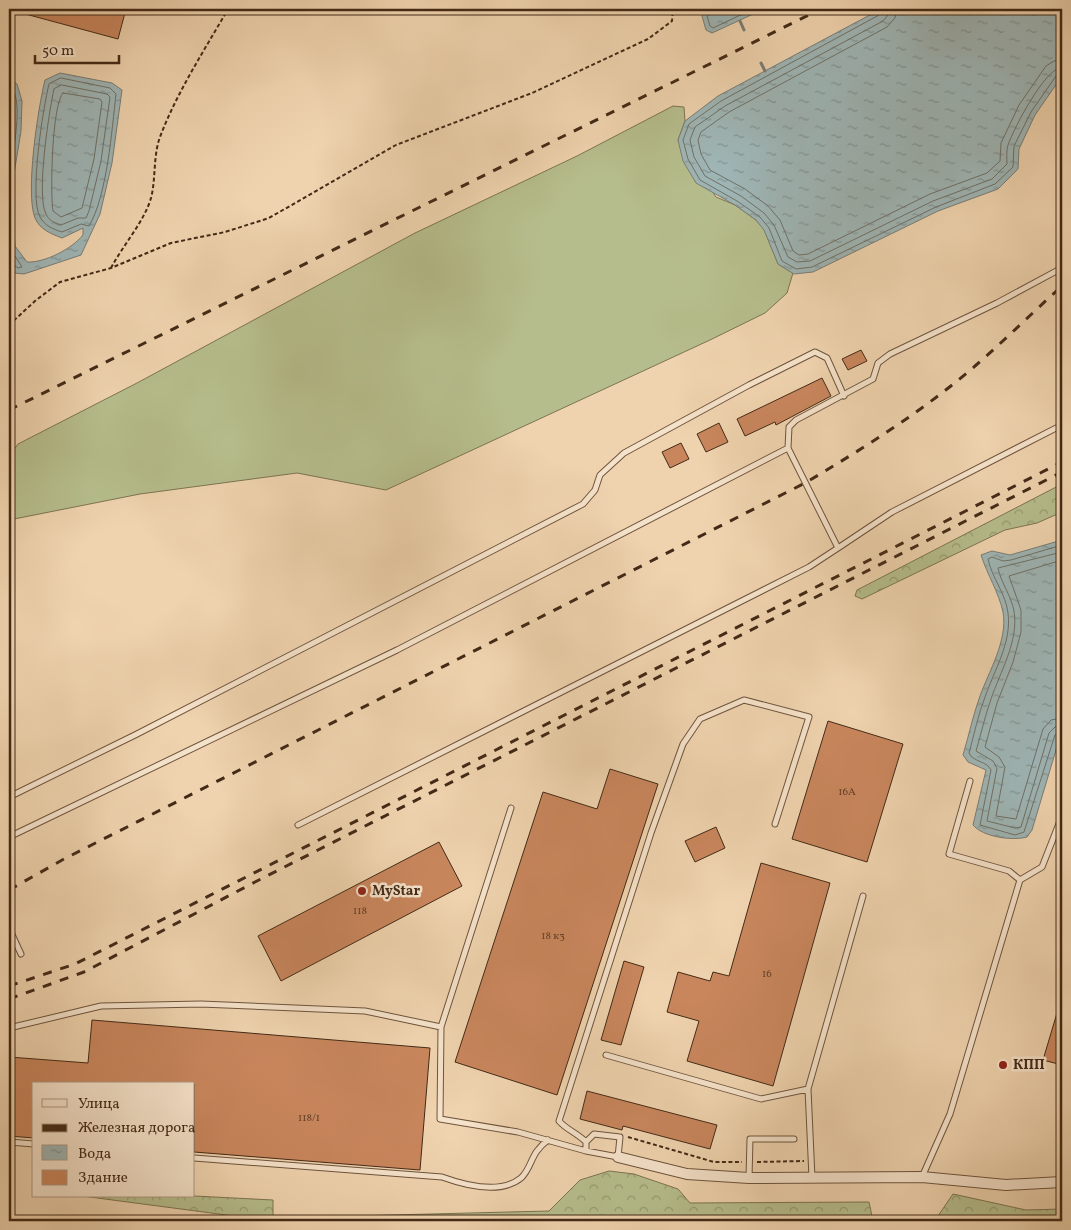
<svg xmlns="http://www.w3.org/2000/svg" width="1071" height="1230" font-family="Vollkorn,serif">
<defs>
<pattern id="forest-crowns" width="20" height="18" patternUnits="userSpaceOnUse" patternTransform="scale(1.25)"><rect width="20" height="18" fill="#b6bd8c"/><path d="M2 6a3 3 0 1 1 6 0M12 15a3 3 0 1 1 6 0" fill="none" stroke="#969a71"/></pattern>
<pattern id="water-ripples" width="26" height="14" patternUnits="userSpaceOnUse" patternTransform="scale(1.25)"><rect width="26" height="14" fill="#9eb5b5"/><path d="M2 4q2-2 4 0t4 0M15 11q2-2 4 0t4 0" fill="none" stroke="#829392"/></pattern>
</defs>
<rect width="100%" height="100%" fill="#efd3ae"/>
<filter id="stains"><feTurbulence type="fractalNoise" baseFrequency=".004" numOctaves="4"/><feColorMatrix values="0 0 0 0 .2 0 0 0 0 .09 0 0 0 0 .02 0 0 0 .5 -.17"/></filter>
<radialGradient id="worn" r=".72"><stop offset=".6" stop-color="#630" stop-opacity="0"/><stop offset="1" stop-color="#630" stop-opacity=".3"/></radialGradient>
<path fill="#b6bd8c" stroke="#7c7452" d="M673,106l11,1 1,14 -7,19 38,57 19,8 21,15 8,9 14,35 15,9 -6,20 -22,20 -55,27 -324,150 -89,-17 -157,21 -131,26v-63l9,-13 119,-61 278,-150 162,-77z"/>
<path fill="url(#forest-crowns)" stroke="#7c7452" d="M1062,484v28l-25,11 -32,7 -143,69 -7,-3 2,-6z
M609,1171l25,3 44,15 12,14 179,-1 4,19h-601l-190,-25h112l79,4v18l276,-7 31,-31z
M953,1194l73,16 36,-1v12h-124l-2,-2z"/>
<path fill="url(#water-ripples)" stroke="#7a7d76" d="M700,9h64l-52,24 -6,-3z
M881,9h181v67l-27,39 -16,34 -1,20 -20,20 -60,22 -125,61 -19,2 -16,-10 -14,-34 -8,-10 -21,-15 -39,-22 -13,-22 -5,-21 7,-19 33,-25z
M60,73l52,10 10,7 -10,73 -12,51 -19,41 -57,19 -10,-1 -5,-10v-184l8,5 5,17 -1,30 -8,49v34l2,32 12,16c17,1 45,-13 56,-27v-7l-21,10c-10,-4 -22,-8 -27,-20 -10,-25 3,-110 10,-138z
M1062,540v190l-30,100 -5,7c-15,4 -44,0 -54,-12l13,-55 -18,-8 -5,-7c6,-20 10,-40 17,-59 9,-25 28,-56 23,-84 -4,-19 -16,-38 -22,-57l11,-4 18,4z"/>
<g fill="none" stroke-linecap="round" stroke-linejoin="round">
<path stroke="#707066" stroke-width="1" d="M705,9l5,17 3,2 40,-19
M883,9l-4,6 -158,86 -32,23 -6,16 5,19 12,21 37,21 23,16 9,11 13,33 14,8 16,-2 124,-60 59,-23 18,-17 1,-21 17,-34 25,-36 6,-2
M889,9l-1,6 -5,6 -158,85 -30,21 -5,13 4,17 11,19 36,20 23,17 10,12 14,32 9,5 13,-1 123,-60 59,-22 15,-15c0,-6 -1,-13 1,-19 6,-17 37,-77 54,-78
M896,9l-1,9 -8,9 -158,85 -28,20 -3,8 3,14 9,16 35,19 23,17 12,14 13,31 6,4 9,-1 122,-60 57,-21 13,-12 1,-18 18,-38 27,-39 8,-5 8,-1
M61,78l49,10 6,6c-4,35 -9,102 -27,132l-8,-2 -19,8c-9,-3 -17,-6 -22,-15 -11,-20 3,-109 9,-133z
M9,85c17,11 3,72 0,90
M62,85l45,9 3,3 -9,64 -12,50 -3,7h-8l-17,7c-6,-2 -12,-4 -15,-11 -10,-18 3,-103 8,-125z
M63,93l37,6 2,3 -8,57 -12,49 -21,9 -8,-6c-3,-19 -1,-107 10,-118z
M9,228l1,20 12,19 -4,1 -9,-6
M1062,545l-51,15 -8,1 -11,-4 -4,2c4,19 18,35 20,54 4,29 -14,58 -23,84 -7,18 -11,38 -16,56 4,9 18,8 22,17l-11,55 35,10 9,-3 31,-97 7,-4
M1062,552l-64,16c3,15 13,27 16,43 5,30 -14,61 -23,88 -6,17 -10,35 -15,52l17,10 4,7 -10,53 28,7 6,-1 28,-94 6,-6 7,-2
M1062,560l-53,16 12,34v22l-8,30 -16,41 -12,44 14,10 6,10 -9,49 20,3 27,-90 8,-9 11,-2"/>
<path stroke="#7a7d76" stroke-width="3" d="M740,21l4,9
M761,63l4,8
M577,1221l25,-5 21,5"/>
</g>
<path fill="#c9865d" stroke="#432a17" d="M19,9h107l-8,30 -100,-27z
M861,350l6,11 -19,9 -6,-11z
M822,378l9,18 -55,29 -1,-3 -30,14 -8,-17z
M719,423l9,19 -22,10 -9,-18z
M681,443l8,16 -19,9 -8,-16z
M828,721l75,23 -36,118 -75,-23z
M610,769l48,15 -101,311 -102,-33 88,-270 54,17z
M716,827l9,21 -30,14 -10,-21z
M439,842l23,44 -181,95 -23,-45z
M761,863l69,20 -57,203 -86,-25 12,-40 -32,-9 11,-40 32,9 3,-9 16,4z
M624,961l20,6 -23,78 -20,-5z
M1060,1003h2v62l-19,-5z
M92,1020l338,28 -10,122 -226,-18v-68h-160v54l-25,-2v-79l79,6z
M587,1091l130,34 -7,24 -87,-23 -1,4 -42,-11z"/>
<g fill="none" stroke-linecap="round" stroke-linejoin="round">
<defs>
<path id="service" d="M838,548l54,-36 170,-87
M9,797l128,-63 446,-230 12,-14 5,-15 24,-22 125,-68 66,-33 12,6 17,38
M511,808l-70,219 -1,92 78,13 68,19 32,6 2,-20 -26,-3 -8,8
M298,825l511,-258 29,-19 -50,-100
M9,837l388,-187 391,-202 1,-21 7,-7 77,-41 5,-16 12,-9 107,-51 65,-35
M1020,880l22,-13 20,-51
M9,928l12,26
M9,1028l92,-22 100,-2 164,7 76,16
M606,1055l155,44 47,-10 4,89
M808,1089l55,-193
M9,1142l25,2
M586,1151v-9c-9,-9 -19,-12 -27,-21l92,-288 32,-89 17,-25 44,-19 65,17 -34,107
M194,1158l248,19c22,8 58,18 79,1 8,-7 10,-19 16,-27 3,-4 7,-8 11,-11
M922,1177l28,-63 70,-234 -11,-9 -60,-17 21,-73
M749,1178l1,-39h44"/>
<path id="minor" d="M618,1157l69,17 62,4 173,-1 84,8 56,-3"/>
</defs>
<use href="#service" stroke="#6e543d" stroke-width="7"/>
<use href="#minor" stroke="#6e543d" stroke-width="12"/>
<path stroke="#432a17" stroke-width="2" stroke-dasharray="4 2.5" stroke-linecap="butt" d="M111,268c12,-23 33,-46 40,-70 5,-19 2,-42 9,-61 17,-45 44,-86 68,-128
M9,325l26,-24 25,-19 51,-14 60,-25 54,-11 44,-14 127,-73 136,-52 116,-54 24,-18 1,-12
M628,1137l86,25h28
M757,1162l47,-1"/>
<use href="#service" stroke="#f5e2ca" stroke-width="5"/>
<use href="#minor" stroke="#f5e2ca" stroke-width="10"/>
<path stroke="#432a17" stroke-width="3" stroke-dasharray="9 9" stroke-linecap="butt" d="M9,410l812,-401
M9,890l55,-31 741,-376c59,-35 118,-72 170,-117 30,-26 58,-54 87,-80
M9,986l66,-22 987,-502
M9,999l75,-27 171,-90 807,-410"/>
</g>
<g fill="#8f2418" stroke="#f5e2ca" stroke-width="2">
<circle cx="362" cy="891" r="5"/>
<circle cx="1003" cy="1065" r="5"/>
</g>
<g text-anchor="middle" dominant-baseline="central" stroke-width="5" stroke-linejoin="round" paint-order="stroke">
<g font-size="11" fill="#644128">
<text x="847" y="792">16А</text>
<text x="360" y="911">118</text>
<text x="553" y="936">18 к3</text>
<text x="767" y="974">16</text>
<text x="309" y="1118">118/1</text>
</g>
<g font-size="14" font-weight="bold" fill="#432a17" stroke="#f5e2ca" text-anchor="start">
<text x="372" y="891">MyStar</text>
<text x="1013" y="1065">КПП</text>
</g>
</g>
<rect width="1071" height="1230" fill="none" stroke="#efd3ae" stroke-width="30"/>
<rect x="10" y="10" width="1051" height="1210" fill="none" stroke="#432a17" stroke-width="2.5"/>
<rect x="15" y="15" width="1041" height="1200" fill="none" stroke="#432a17"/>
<rect x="32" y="1082" width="162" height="115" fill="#f5e2ca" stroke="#ae9882"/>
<rect x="42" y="1099" width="25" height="8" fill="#f5e2ca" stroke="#ae9882"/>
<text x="78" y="1108" font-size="15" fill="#432a17">Улица</text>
<rect x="42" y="1124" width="25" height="8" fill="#432a17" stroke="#ae9882"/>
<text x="78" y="1132" font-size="15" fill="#432a17">Железная дорога</text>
<rect x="42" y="1145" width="25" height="15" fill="url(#water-ripples)" stroke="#ae9882"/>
<text x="78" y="1158" font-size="15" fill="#432a17">Вода</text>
<rect x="42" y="1170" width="25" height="15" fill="#c9865d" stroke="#ae9882"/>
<text x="78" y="1182" font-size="15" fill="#432a17">Здание</text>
<path d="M35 55v8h84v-8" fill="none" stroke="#432a17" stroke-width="2.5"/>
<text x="42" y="55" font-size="15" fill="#432a17" stroke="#f5e2ca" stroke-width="4" paint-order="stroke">50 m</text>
<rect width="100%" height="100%" filter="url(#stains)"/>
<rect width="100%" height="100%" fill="url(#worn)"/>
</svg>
